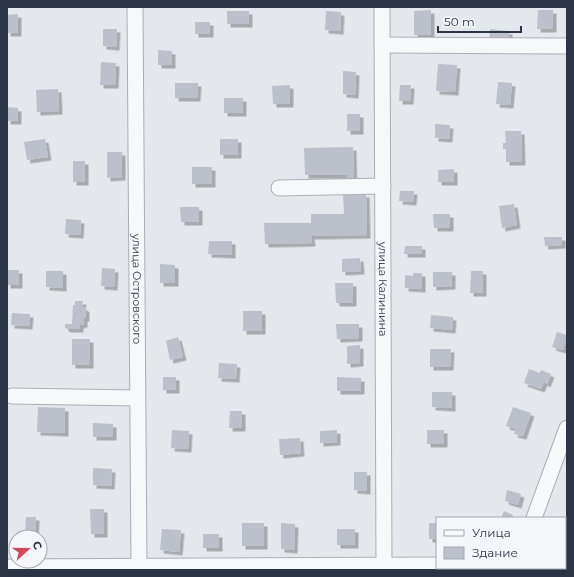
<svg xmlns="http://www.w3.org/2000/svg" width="574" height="577" font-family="Montserrat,sans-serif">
<defs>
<filter id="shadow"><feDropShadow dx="3.5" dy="3.5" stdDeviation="0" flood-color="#0004"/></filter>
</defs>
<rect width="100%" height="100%" fill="#e4e7ec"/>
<path fill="#bbc0ca" filter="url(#shadow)" d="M431,10v25h-17v-24z
M538,10h15v19h-16z
M227,11h22v13h-22z
M326,11l15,1 -1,19 -15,-1z
M18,14v19h-11v-18z
M195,22h15v12h-15z
M103,29h14l-1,18 -13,-1z
M490,29l19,2v12l-20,-1z
M158,50l14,1v14h-14z
M101,62l15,1 -1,22h-15z
M438,64l19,1 -2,27 -19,-1z
M343,71l13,1 -1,23 -12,-1z
M498,82l14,1 -2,22 -14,-1z
M175,83h23l-1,15h-22z
M290,85v19h-17l-1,-18z
M400,85h11l-1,16h-11z
M58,89l1,22 -22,1 -1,-22z
M224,98h19v15h-19z
M7,107l11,1v13h-11z
M347,114h13v17h-13z
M435,124l15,1 -1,14 -14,-1z
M505,131h16l1,31h-16v-13h-3v-6h3z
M45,139l3,18 -21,3 -3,-18z
M220,139h18v16h-18z
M353,147l1,47h12l1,41 -56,1 1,7 -47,1 -1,-21h47v-9h33l-1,-20h4v-19h-42l-1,-27z
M107,152h15v25l-15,1z
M73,161h12v21h-12z
M192,167h20v17h-20z
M454,169v13h-16v-12z
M400,191h14l-1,11 -14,-1z
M514,204l3,21 -15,3 -3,-22z
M180,207h19v15h-18z
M433,214h17v14h-16z
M66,219l15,1 -1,15 -15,-1z
M544,237h18v8l-17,1z
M209,241h23v14l-24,-1z
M405,246h17v8h-18z
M360,258l1,13 -19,1v-13z
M160,264l15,1v18h-15z
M102,268l13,1 -1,18 -13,-1z
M7,270h12v15h-12z
M46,271h17v17l-17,-1z
M471,271h12v22h-13z
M433,272h19v14l-19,1z
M413,273h9v16l-17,-1v-13l8,1z
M335,283h18v20h-17z
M75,301h8l-1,5 4,3v9h-2v6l-4,1v4h-12l-3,-1v-4h7l1,-19h2z
M243,311h19v20h-19z
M12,313l18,1 -1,12 -18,-1z
M431,315l22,2 -1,13 -22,-2z
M336,324h23v14l-22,1z
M557,332l10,3 -4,15 -11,-3z
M178,337l5,20 -13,3 -4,-19z
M72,339h18v26h-18z
M360,345v18l-13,1v-18z
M430,349h21l-1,18h-20z
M219,363l18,1 -1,15 -18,-1z
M529,369l11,4 1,-3 10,4 -4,10 -3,-2 -3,7 -17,-6z
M163,377h13v13h-13z
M337,377l24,1v13h-24z
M432,392h20v16l-20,-1z
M38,407l27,1v25l-28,-1z
M513,407l18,6 -8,23 -9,-2 2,-5 -10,-3z
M230,411h12v17h-13z
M93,423l20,1v13h-20z
M172,430l17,1 -1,18 -17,-1z
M337,430v12l-17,1v-12z
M427,430h17v14h-17z
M300,438l1,15 -21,2 -1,-16z
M93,468l19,1 -1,17 -18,-1z
M354,472h13v19l-13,-1z
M507,490l14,4 -3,11 -13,-4z
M90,509h14v25h-13z
M504,511l9,4 -1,3h-11z
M26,517h10l-1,20h-10z
M242,523h22v23h-22z
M281,523l14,1 -1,26 -13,-1z
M429,523h8v16h-8z
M162,529l19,1 -2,22 -19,-2z
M337,529h18v16h-18z
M203,534h16v14h-16z"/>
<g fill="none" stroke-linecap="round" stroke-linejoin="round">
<defs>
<g id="minor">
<path id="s1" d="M135,7l4,563"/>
<path id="s2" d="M382,7l2,563"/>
<path d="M382,45l185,1"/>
<path d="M279,188l104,-2"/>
<path d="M12,396l125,2"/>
<path d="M534,518l33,-90"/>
<path d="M565,566h2"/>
<path d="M7,567l430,-2"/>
</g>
</defs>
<use href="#minor" stroke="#a9aeb7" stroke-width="17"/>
<use href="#minor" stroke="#f7f8fa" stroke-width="15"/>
</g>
<g text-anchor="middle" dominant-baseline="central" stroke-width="3.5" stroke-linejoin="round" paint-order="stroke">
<g font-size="11" fill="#2b3445" stroke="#f4f6f9">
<text stroke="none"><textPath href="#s1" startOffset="282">улица Островского</textPath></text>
<text stroke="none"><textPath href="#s2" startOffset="282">улица Калинина</textPath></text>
</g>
</g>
<rect width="574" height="577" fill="none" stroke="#2b3445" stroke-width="16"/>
<rect x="436" y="517" width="130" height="52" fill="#f4f6f9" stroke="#a4a8b1"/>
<rect x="444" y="530" width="20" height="6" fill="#f7f8fa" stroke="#a4a8b1"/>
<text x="472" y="537" font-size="12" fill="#2b3445">Улица</text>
<rect x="444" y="547" width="20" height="12" fill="#bbc0ca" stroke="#a4a8b1"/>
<text x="472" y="557" font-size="12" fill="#2b3445">Здание</text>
<g transform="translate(28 549) rotate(69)"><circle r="19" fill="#f4f6f9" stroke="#a4a8b1"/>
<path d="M0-3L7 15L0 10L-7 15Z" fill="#d1495b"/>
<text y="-6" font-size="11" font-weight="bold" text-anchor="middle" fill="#2b3445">С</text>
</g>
<path d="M438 26v6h83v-6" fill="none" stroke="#2b3445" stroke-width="2"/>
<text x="444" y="26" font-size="12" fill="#2b3445" stroke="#f4f6f9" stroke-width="3" paint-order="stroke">50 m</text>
</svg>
